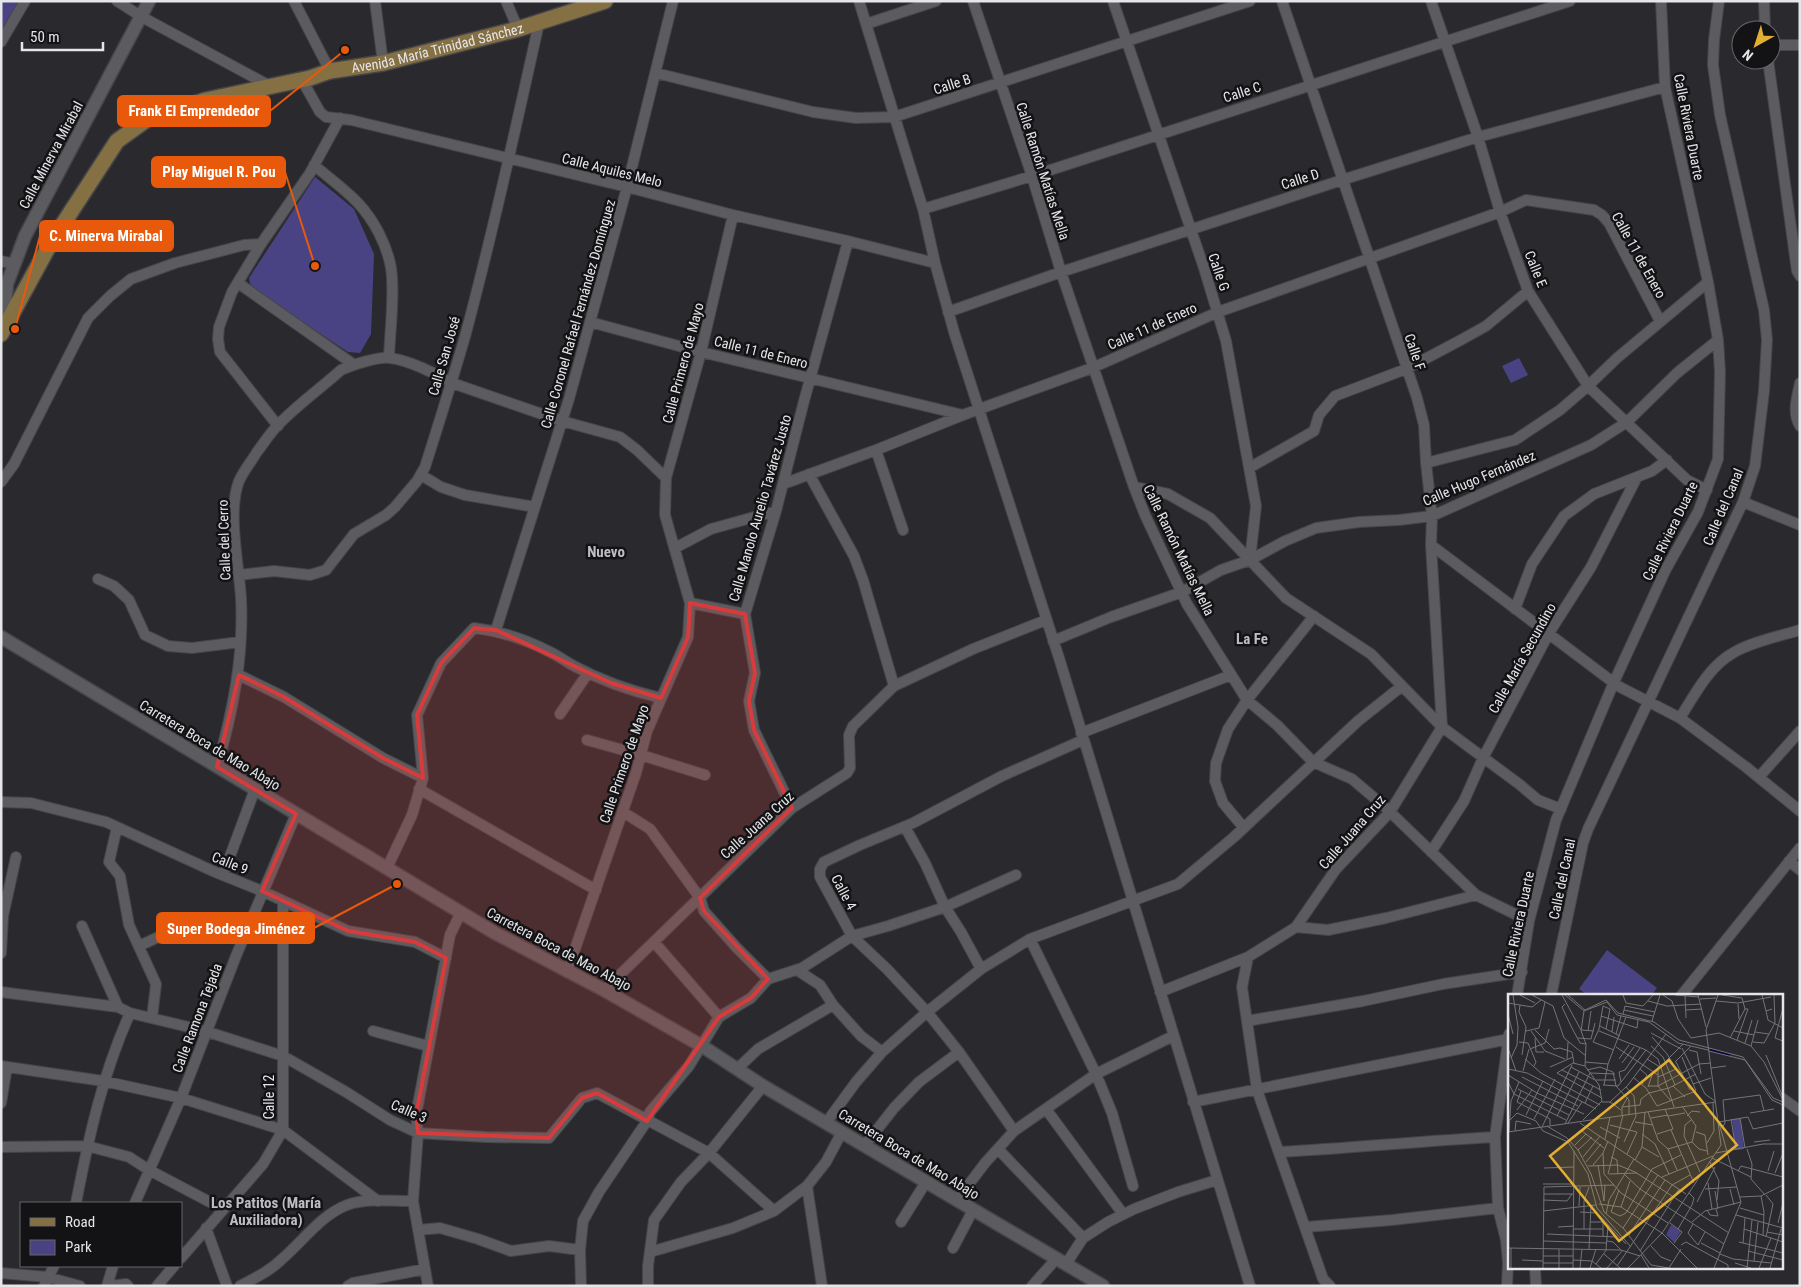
<svg xmlns="http://www.w3.org/2000/svg" width="1801" height="1287" font-family="'Roboto Condensed',sans-serif">
<rect width="100%" height="100%" fill="#2a2a2e"/>
<path fill="#494383" d="M1,1h18l-18,30z
M315,177l39,32 20,45 -3,80 -11,19 -12,-1 -97,-64 -2,-10z
M1519,358l9,17 -17,8 -9,-17z
M1607,950l50,38 -6,8h-62l-10,-7z"/>
<g fill="none" stroke-linecap="round" stroke-linejoin="round">
<defs>
<path id="minor" d="M117,1l25,16 128,69
M294,1l36,70
M375,1l8,62
M506,1l12,28
M859,1l64,208 12,54 19,69 106,329 190,625
M973,1l59,175 29,96 73,215 11,28 42,89 60,96 30,25 36,37 39,17 33,28 91,88 53,26
M1113,1l91,267 22,73 30,165 -6,54
M1431,1l47,136 22,75 28,79 60,95 99,94 20,10
M1764,1l1,29
M866,24l70,-23
M1,42l24,-41
M1771,45h29
M1768,60l29,211 3,5
M656,73l157,39 43,6 38,-1 356,-116
M302,80l18,32 6,5 25,3 276,67 106,28 115,26 87,22
M314,165c15,13 31,24 44,38 16,17 29,42 33,65 4,25 -1,63 -2,89
M923,209l109,-33 538,-175
M1,261l14,3
M238,283l115,81
M948,312l113,-40 281,-92 136,-43 187,-50
M590,322l111,30 262,63 129,-47 126,-56 282,-100 26,-12 68,10 8,5 7,8 51,98
M1800,383c-3,14 -8,30 0,43
M278,426l-58,-74 -2,-13 1,-12 13,-35 29,-48 49,-71 30,-55
M876,450l27,80
M1426,463l89,-23 45,-30 28,-24 29,-28 91,-76
M1249,468l65,-37 5,-16 16,-19 71,-27 53,-28 27,-15 42,-35
M809,474l45,82 9,24 31,106
M421,475l20,12 24,8 70,12
M1,482l13,-18 74,-146 22,-22 21,-17 44,-16 69,-18 17,-1
M783,484l93,-34 87,-35
M1134,487l34,7 42,24 76,80 85,56 71,73 77,57 19,16 23,9
M1743,502l57,23
M1431,545l187,141 62,32 66,49 54,44
M675,548l36,-19 65,-18
M239,575l35,-4 36,4 16,-5 28,-36 32,-19 9,-8 22,-26 8,-14c14,-44 28,-89 41,-134 27,-102 50,-206 73,-310
M98,579l16,7 15,14 16,35 23,11 24,2 48,-6
M690,603l55,11
M1515,609l17,-45 32,-48 30,-22 58,-23 15,-11
M496,630l73,-231 58,-212 46,-186
M1053,641l58,-24 71,-25 39,-22 29,-10 35,-19 31,-13 43,-6 40,-2 33,-4 159,-71 36,-23 50,-49 41,-33
M239,675l45,22 99,61 40,20
M560,714l28,-41
M1680,718c14,-22 29,-52 53,-65 18,-11 47,-17 67,-23
M1081,733l150,-58
M587,740l54,15 64,20
M217,767c16,-56 27,-111 24,-169 -2,-33 -14,-86 -2,-117 5,-11 12,-19 18,-29 7,-9 13,-19 21,-27 19,-20 43,-37 63,-55 11,-5 38,-14 49,-12 18,2 47,16 62,25l110,38 58,16 17,13 29,28
M1759,777l41,-46
M419,789l177,101
M1,802l30,1 75,19 109,50 47,19 86,40 67,11 31,16
M792,808l-38,-78 -5,-29 6,-28 -10,-59 31,-103 28,-110 44,-160
M623,812l27,17 50,69 4,13 33,37 31,31
M117,827l-8,35 11,14 9,49 27,59 -4,34
M905,827l20,36 20,44 16,25 20,37
M1244,828l-21,-25 -8,-22 1,-18 12,-34 19,-29 67,-84
M1431,852l33,-51 19,-43 66,-125 42,-66 46,-90
M1789,861l11,9
M387,868l25,-53 11,-37 -6,-63 24,-52 33,-35c25,3 51,11 74,23 9,4 17,10 26,15 28,15 57,25 87,32
M223,875l32,-86
M82,926l36,81
M1296,927l32,3 58,-12 90,-23
M1030,939l66,135 16,39 21,73
M654,942l65,75
M139,946l28,-13 27,-5 49,9
M1,953l2,-37 13,-59
M1248,957l-6,30 15,103 66,189 7,7
M797,970l23,15 13,20 28,31 21,16
M567,972l69,-199 11,-42 41,-94 2,-34 -25,-88 1,-37 35,-126 32,-137
M604,990l188,-182 55,-35 3,-5 -1,-33 4,-9 41,-40 79,-37 73,-29
M1,992l117,15 12,6 75,18 78,25 63,36 44,28 28,13 68,4 63,1 33,-40 15,-5 112,60 65,58
M1160,992l88,-35 48,-30 40,-58 54,-57 52,-85 -11,-182 1,-29 -6,-53 -2,-38 -7,-27 -135,-397
M1517,996l12,-75 27,-101 58,-138 52,-113 32,-57 20,-53 2,-87 -2,-32 -10,-58 -43,-195 -4,-86
M1551,996l32,-153 5,-14 155,-327 12,-36 9,-75 3,-51 -3,-30 -44,-195 -7,-50 1,-25 5,-39
M1681,996l119,-148
M1247,1021l116,-20 80,-17 79,-12
M373,1031l55,15
M1,1066l102,15 78,17 102,32 95,71
M737,1069l21,-20 75,-44
M1782,1098l18,13
M1193,1102l316,-63
M1,1103l6,-36
M1046,1109l77,105
M826,1123l30,-41 26,-30 45,-40 54,-43 49,-30 148,-55 56,-47 124,-116 44,-35
M1014,1131l-55,-79 -32,-40 -40,-43 -35,-33 -32,-59v-8l4,-7 36,-17 53,-22 89,-47 81,-36
M865,1145l29,-37 25,-26 40,-30
M1,1147l86,-1 42,11 20,13 74,39
M998,1149l85,89
M1279,1152c72,-4 144,-11 216,-15
M807,1186l15,100
M957,1200l28,-37 29,-32 82,-57 77,-38
M76,1203c13,-67 26,-127 54,-190
M135,1203l46,-105 55,-142 60,-142
M901,1222l25,-40
M1306,1227l86,-7 106,-12
M206,1228l21,58
M418,1230l22,-2 38,11 33,12 38,-5 31,4
M953,1248l20,-38
M650,1252l83,-24 41,-17 33,-25 19,-24 16,-30
M181,1258l82,-94 20,-34v-229
M1066,1264l17,-26 25,-16 26,-13 44,-17 39,-12
M1535,1268l1,18
M1,1273l46,4 33,9
M44,1286l10,-20
M107,1286l6,-20
M111,1286l15,-2 2,2
M157,1286l17,-20
M240,1286c15,-8 30,-15 42,-27 21,-18 39,-44 65,-54 20,-7 45,-4 66,-4
M348,1286l5,-3 72,-14
M428,1286l-15,-85 5,-68 -2,-18 34,-180 11,-23
M581,1286l-1,-36 3,-29 16,-29 48,-71 3,-9 39,-46 30,-49 32,-19 17,-19 34,-11 50,-32 36,-10 57,-19 71,-32
M648,1286v-20l6,-46 27,-38 28,-29 54,-67
M1032,1286l25,-28
M1507,1286l1,-23 -2,-23 -8,-32 -3,-71 14,-103"/>
<path id="tertiary" d="M3,326l4,-42 18,-48 124,-235
M1,637l494,296 109,57 98,56 61,40 340,200"/>
<g id="primary">
<path id="s1" d="M1,334l49,-90 67,-103 32,-23 57,-18 104,-22 20,-7 53,-8 135,-34 87,-28"/>
</g>
</defs>
<use href="#minor" stroke="#464649" stroke-width="12"/>
<use href="#tertiary" stroke="#464649" stroke-width="15"/>
<use href="#primary" stroke="#464649" stroke-width="18"/>
<use href="#minor" stroke="#5c5c60" stroke-width="10"/>
<use href="#tertiary" stroke="#5c5c60" stroke-width="12"/>
<use href="#primary" stroke="#857044" stroke-width="15"/>
</g>
<path fill="#d83b3b" fill-opacity="0.2" stroke="#d83b3b" stroke-width="4" stroke-linejoin="round" d="M690,603l55,11 10,59 -6,28 5,29 38,78 -92,90 4,13 64,68 -17,19 -32,19 -72,104 -50,-28 -15,5 -33,40 -131,-5 -2,-18 30,-157 -31,-16 -67,-11 -86,-40 34,-77 -79,-47 22,-92 45,22 99,61 40,20 -6,-63 24,-52 33,-35 22,2 115,53 50,15 27,-61z"/>
<g text-anchor="middle" dominant-baseline="central" stroke-width="5" stroke-linejoin="round" paint-order="stroke">
<g font-size="14" fill="#e6e6e9" stroke="#131315">
<text stroke="none"><textPath href="#s1" startOffset="562">Avenida María Trinidad Sánchez</textPath></text>
<text transform="translate(952 84) rotate(-18)">Calle B</text>
<text transform="translate(1242 92) rotate(-18)">Calle C</text>
<text transform="translate(1689 127) rotate(79)">Calle Riviera Duarte</text>
<text transform="translate(51 155) rotate(-62)">Calle Minerva Mirabal</text>
<text transform="translate(612 170) rotate(14)">Calle Aquiles Melo</text>
<text transform="translate(1043 171) rotate(72)">Calle Ramón Matías Mella</text>
<text transform="translate(1300 179) rotate(-18)">Calle D</text>
<text transform="translate(1639 255) rotate(61)">Calle 11 de Enero</text>
<text transform="translate(1536 269) rotate(68)">Calle E</text>
<text transform="translate(1219 272) rotate(71)">Calle G</text>
<text transform="translate(578 314) rotate(-74)">Calle Coronel Rafael Fernández Domínguez</text>
<text transform="translate(1152 326) rotate(-24)">Calle 11 de Enero</text>
<text transform="translate(761 352) rotate(14)">Calle 11 de Enero</text>
<text transform="translate(1415 352) rotate(71)">Calle F</text>
<text transform="translate(444 356) rotate(-74)">Calle San José</text>
<text transform="translate(683 363) rotate(-75)">Calle Primero de Mayo</text>
<text transform="translate(1479 478) rotate(-23)">Calle Hugo Fernández</text>
<text transform="translate(1723 507) rotate(-67)">Calle del Canal</text>
<text transform="translate(760 508) rotate(-74)">Calle Manolo Aurelio Tavárez Justo</text>
<text transform="translate(1670 531) rotate(-64)">Calle Riviera Duarte</text>
<text transform="translate(224 540) rotate(-92)">Calle del Cerro</text>
<text transform="translate(1179 550) rotate(64)">Calle Ramón Matías Mella</text>
<text transform="translate(1522 658) rotate(-61)">Calle María Secundino</text>
<text transform="translate(210 745) rotate(31)">Carretera Boca de Mao Abajo</text>
<text transform="translate(624 764) rotate(-71)">Calle Primero de Mayo</text>
<text transform="translate(757 825) rotate(-42)">Calle Juana Cruz</text>
<text transform="translate(1352 832) rotate(-49)">Calle Juana Cruz</text>
<text transform="translate(230 863) rotate(22)">Calle 9</text>
<text transform="translate(1562 879) rotate(-78)">Calle del Canal</text>
<text transform="translate(844 892) rotate(62)">Calle 4</text>
<text transform="translate(1518 924) rotate(-78)">Calle Riviera Duarte</text>
<text transform="translate(559 949) rotate(28)">Carretera Boca de Mao Abajo</text>
<text transform="translate(197 1018) rotate(-69)">Calle Ramona Tejada</text>
<text transform="translate(269 1097) rotate(-90)">Calle 12</text>
<text transform="translate(409 1111) rotate(23)">Calle 3</text>
<text transform="translate(909 1154) rotate(31)">Carretera Boca de Mao Abajo</text>
</g>
<g font-size="15" font-weight="bold" fill="#bdbdc2" stroke="#131315">
<text x="606" y="552">Nuevo</text>
<text x="1252" y="639">La Fe</text>
<text x="266" y="1203">Los Patitos (María<tspan x="266" dy="17">Auxiliadora)</tspan></text>
</g>
</g>
<g transform="translate(1508 994)">
<rect width="275" height="275" fill="#2a2a2e"/>
<path d="M232,124l4,31 -8,1 -4,-31zM163,231l10,6 -7,11 -8,-7z" fill="#494383"/>
<path fill="none" stroke="#130041" stroke-width="2.5" d="M202,56l20,5"/>
<path fill="none" stroke="#757579" stroke-width="1" d="M12,1l15,8M24,1l21,11 11,32 22,18M54,1l19,35 13,1M57,1l19,16 23,-9 10,13 32,7 29,21 30,7M60,1l17,15 21,-10 12,13 36,9 25,18 64,17 30,41 10,4M115,1l3,8 17,3 10,-11M155,1l9,6 6,18 13,19 28,-5 32,13 13,16 19,38M167,1l24,2M177,1l1,23M190,1l8,32M214,1l20,3 3,11h3l-11,31M254,1l4,16 6,-2M192,5l16,-1M140,7l19,5 34,-2M208,7l22,2 33,-6M0,9l24,4 9,-7M57,10l-3,3 10,21 8,15 6,1M230,10l1,15M12,11l-1,7 7,15 -4,28M275,14l-8,30 8,3M116,16l29,6M177,16l17,-1M258,17l2,9 15,8M0,20l5,20M115,20l2,-8 30,6M93,22l36,12 1,-8M144,27l8,-26M92,32l20,10M98,35l4,-20 -7,-3 -4,23 -6,13 21,8M27,36l19,19 6,-1 12,4 2,11M18,37l13,-3 6,-26M23,37l14,20 20,8M80,37l3,-20M91,37l47,19 12,9 16,48M226,37l20,4M104,38l2,-15M143,39l30,16M108,40l5,-18M261,40l6,-11 -1,-28M144,43l15,17 13,21M27,44l1,14h8M70,44l13,1 4,-16M222,44l15,-29M11,48l9,1 8,19 -2,4M245,48l11,1 5,-9 -14,-2M237,49l7,-23M143,52l12,11 12,28M243,52l7,-26M108,53l42,28M0,54l8,23M174,54l23,46 10,7M22,55l15,-6 4,-14M181,56l8,2 4,22M201,57l36,9 27,40 11,5M258,61l16,40M3,64l6,-13 1,-18 -5,-32M17,65l16,14 59,32M59,65l1,-17M111,65l10,-14M139,65l13,8 23,-23M77,68l23,2M167,68l16,-16M168,68l14,28M114,69l12,-16M77,72l-12,-3 -16,10 45,25M42,73l23,-10M63,73l24,13M150,73v19l13,15M203,74l15,-2M0,75l19,4 69,36M132,75l7,6 -5,9M54,76l39,20M79,76l13,-3 13,5 3,14 13,14v14M15,77l6,-22M0,81l29,18 47,21M14,83l56,29M150,83l18,-8M126,84l12,10 11,18M88,86h20M0,88l6,12 52,26M113,88l-2,-10 6,-2 15,-22M185,90l18,-6M95,91l15,1 28,-36M96,91l4,-21 18,-47M140,92h10l41,-22 12,-1M165,92l12,11M140,93l5,-15M10,95l51,26M13,97l-4,11 33,17v6M94,108h8l11,8M102,108l18,-17 38,-51M77,109l8,-17M149,112l39,-15 -14,-34M174,112l14,20 -4,16M114,113l18,-2 1,-6 8,-6 20,-5 27,-14M9,116l15,-20M140,118l10,28 10,9 9,21M242,119l24,-4M18,121l17,-34M114,121v-8l6,-10M49,122l22,-44M160,122l17,-3M179,122l5,-5 8,1M143,124l17,-3M232,124l5,30M26,125l21,-40M223,125l5,31M2,126l7,-7 19,8 7,10 25,11 20,32 9,34 34,39M75,126l19,-19 -3,-16 -14,-19 1,-22 -5,-13 3,-20M183,126l-6,5 -1,11 16,36M127,128l18,3M211,128l29,-5 5,12 30,-6M60,129l14,-21M72,129l106,71M57,130l25,-51 25,1M102,131l27,7 -10,22M39,132l20,12 11,12 13,24 13,38 20,17 27,36 18,3M34,133l30,-62M92,133l20,11M214,134l3,-5 -2,-23 37,-5 4,16M163,136l23,53M7,137l1,-10 15,3M0,138l208,-30M1,138l2,-31 8,-19M188,138l9,3 3,20M134,140l13,10 14,30M149,140l16,-5 -8,-20M97,145l5,-22M61,146l13,-9 22,17M100,147l-5,12 1,21 17,19 47,30M116,148l12,-26 -2,-20 -8,-9M184,148l7,7 8,2M246,148l16,-2M199,149l7,-12 -1,-29M67,151l11,-11M134,153l17,10M160,155l24,-7M239,155l5,15 -1,15 14,16M70,156l14,-13M208,159l47,-9h20M75,163l17,-21M103,163l6,3 1,14M204,164l39,19M127,166l7,-13 3,-35M78,168l15,-18M202,168l9,19 -2,19M85,171l10,-12M90,171l6,36M80,172l30,-1 17,7 94,61M36,174l30,-1M230,177l3,-5 42,11M260,177l6,-20M267,179l8,-20M100,180l15,-59M101,180l28,-1M117,181l15,14 84,55M154,183l51,-21M200,189l4,26M35,190h31M197,195l32,-2M222,195l4,16M207,197l3,18M36,200h29M253,202l3,16 -1,24M232,203l21,-1 22,-11M35,206l24,1 5,-7M96,207l1,-16M189,208l18,-35M91,210l22,3 41,26 35,35M71,212l1,-19M113,213l9,-26M232,214l24,7M199,216l3,5 8,1 -2,-7M35,217l53,-6M72,218l17,1 29,31M103,218l9,4 6,-3 26,-44 29,-14M103,218l8,-22M98,220l3,-14 25,-41M228,221l47,13M82,228h13v14M184,228l13,-11 36,-9M162,229l12,9 -8,11M270,229l5,-20M185,230l-5,9 10,12 7,-13M50,233l16,-1M115,234l35,-53M66,235h29M76,235v-28l5,-14M170,235l14,-24 2,-7 -5,-5M236,235l39,13M259,238l16,3M39,240l70,3M121,241l36,-55M258,243l7,-33 -7,-9M35,247l63,2M99,247l6,1 8,8M231,248l44,11M193,249l19,10M235,249l2,-25M173,251l5,-3 42,23v3M143,252l10,11 10,4M0,254l113,2 19,6M81,255l2,-43M98,255l2,-23M132,257l39,-62M240,257l35,9M96,260l16,14M212,260l13,5 38,4M133,261l8,13M35,262h30M14,266l21,1M65,266l19,1 9,7M246,267l4,-39M35,269h30M227,269l16,5M88,270l11,-15M109,272l55,-81 18,-10M3,274v-20M35,274l1,-81 70,-2M51,274v-19M65,274l1,-117M72,274l2,-19M82,274l6,-19M99,274l16,-18M120,274l34,-35 59,-88 -15,-115 12,-35M161,274l12,-19M206,274l27,-66 -22,-79M239,274l5,-48M251,274l12,-30M262,274l11,-39"/>
<path fill="#e2af34" fill-opacity="0.15" stroke="#e2af34" stroke-width="2.5" d="M161,66l68,85 -118,96 -69,-85z"/>
<rect width="275" height="275" fill="none" stroke="#e6e6e9" stroke-width="2.5"/>
</g>
<path fill="none" stroke="#e8590c" stroke-width="2" d="M345 50L270 111M315 266L285 172M15 329L40 236M397 884L314 928"/>
<g fill="#e8590c" stroke="#131315" stroke-width="2">
<circle cx="345" cy="50" r="5"/>
<circle cx="315" cy="266" r="5"/>
<circle cx="15" cy="329" r="5"/>
<circle cx="397" cy="884" r="5"/>
</g>
<g fill="#e8590c" stroke="#e8590c" stroke-width="2">
<rect x="118" y="96" width="152" height="30" rx="5"/>
<rect x="152" y="157" width="133" height="30" rx="5"/>
<rect x="40" y="221" width="133" height="30" rx="5"/>
<rect x="157" y="913" width="157" height="30" rx="5"/>
</g>
<g font-size="15" text-anchor="middle" font-weight="bold" fill="#fff">
<text x="194" y="116">Frank El Emprendedor</text>
<text x="219" y="177">Play Miguel R. Pou</text>
<text x="106" y="241">C. Minerva Mirabal</text>
<text x="236" y="934">Super Bodega Jiménez</text>
</g>
<rect width="1801" height="1287" fill="none" stroke="#e6e6e9" stroke-width="5"/>
<rect x="20" y="1202" width="162" height="65" fill="#131315" stroke="#67676a"/>
<rect x="30" y="1218" width="25" height="8" fill="#857044" stroke="#67676a"/>
<text x="65" y="1227" font-size="15" fill="#e6e6e9">Road</text>
<rect x="30" y="1240" width="25" height="15" fill="#494383" stroke="#67676a"/>
<text x="65" y="1252" font-size="15" fill="#e6e6e9">Park</text>
<g transform="translate(1756 45) rotate(219)"><circle r="24" fill="#131315" stroke="#67676a"/>
<path d="M0-4L9 19L0 12L-9 19Z" fill="#e2af34"/>
<text y="-8" font-size="14" font-weight="bold" text-anchor="middle" fill="#e6e6e9">N</text>
</g>
<path d="M22 42v8h81v-8" fill="none" stroke="#e6e6e9" stroke-width="2.5"/>
<text x="30" y="42" font-size="15" fill="#e6e6e9" stroke="#131315" stroke-width="4" paint-order="stroke">50 m</text>
</svg>
